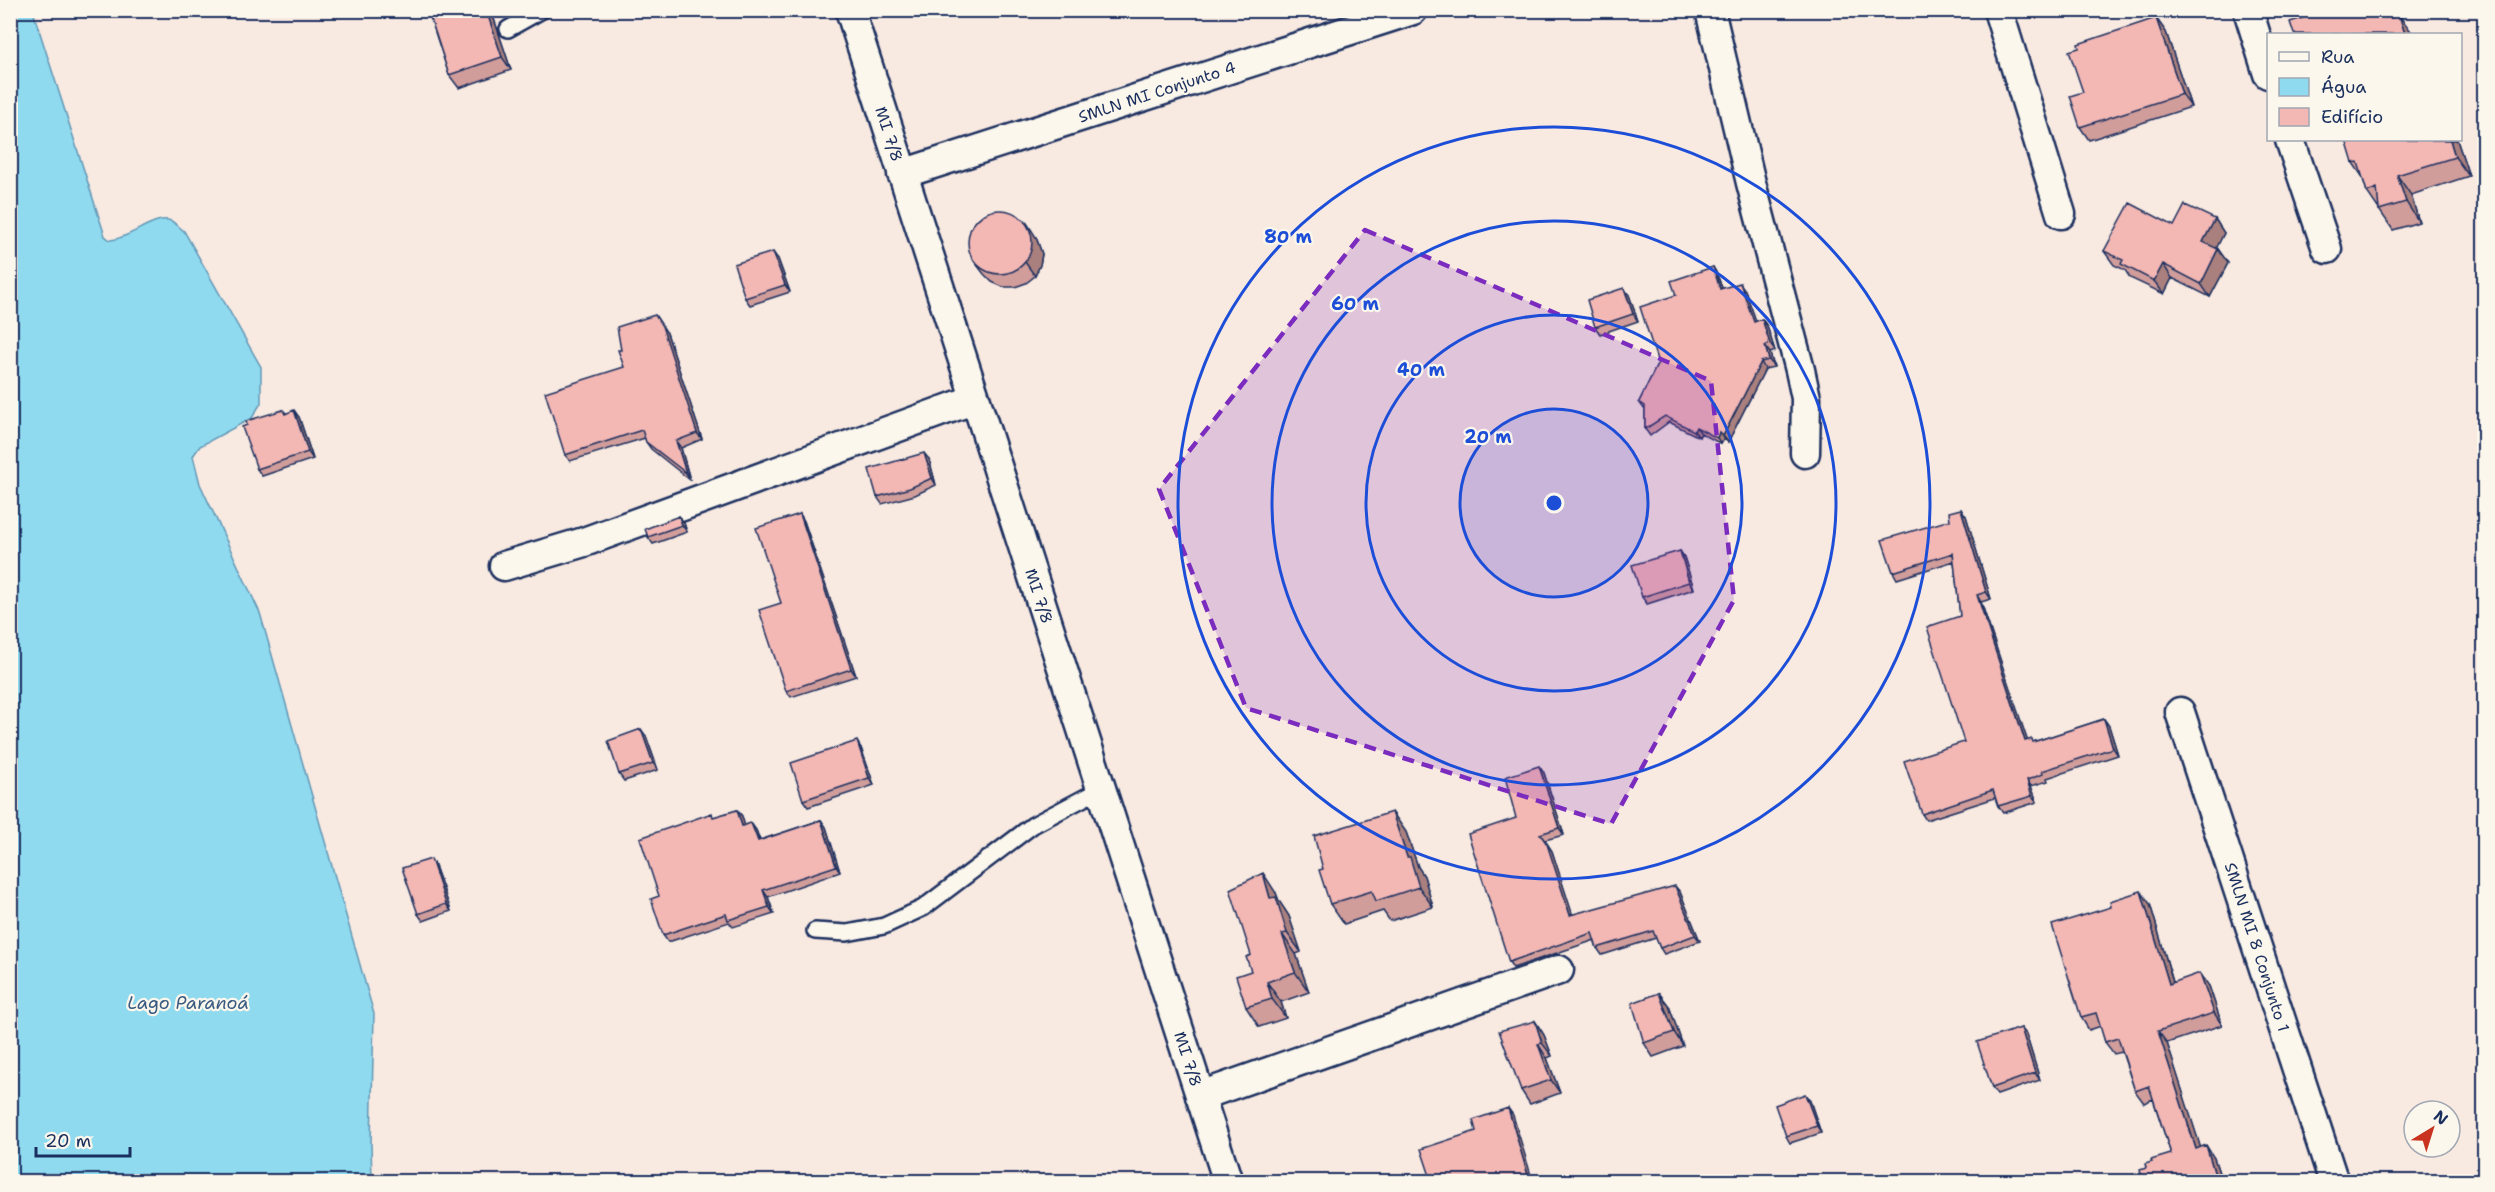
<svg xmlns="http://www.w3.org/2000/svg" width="2495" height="1192" font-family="'Shantell Sans',sans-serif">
<rect width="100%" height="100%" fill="#f9eae1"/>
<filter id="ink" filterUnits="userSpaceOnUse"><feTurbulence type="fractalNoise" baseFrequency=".0167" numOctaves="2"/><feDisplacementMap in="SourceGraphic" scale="12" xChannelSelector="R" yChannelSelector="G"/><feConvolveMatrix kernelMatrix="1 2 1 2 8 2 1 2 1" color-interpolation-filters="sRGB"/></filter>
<g filter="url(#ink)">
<path fill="#8fdaef" stroke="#6196b5" stroke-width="1.5" d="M10,11h23l72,225 5,4c18,-1 43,-23 58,-20 6,1 11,7 16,11l77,136v36l-9,15 -52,28 -7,10 7,28 60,129 114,401 -3,130 1,37h-361z"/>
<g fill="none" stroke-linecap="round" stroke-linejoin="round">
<defs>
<path id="service" d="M508,29l34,-19
M815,931l32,2 37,-7 39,-18 110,-83 68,-36"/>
<path id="minor" d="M850,10l378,1172
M1710,10l41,173 49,187 6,28 -1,55
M1998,10l63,204
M2248,10l20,64
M2290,140l37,109
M902,174l511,-164
M504,566l80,-24 391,-143
M2180,712l154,470
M1200,1096l359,-126"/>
</defs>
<use href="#service" stroke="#1b2f5e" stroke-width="20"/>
<use href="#minor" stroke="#1b2f5e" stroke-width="33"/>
<use href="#service" stroke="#fbf7ec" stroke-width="15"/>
<use href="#minor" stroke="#fbf7ec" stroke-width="28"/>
</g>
<path fill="#d19d9b" stroke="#1b2f5e" stroke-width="1.5" d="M428,10h63l20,60 -52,18 -10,-13z
M2156,18l10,14 25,75 -102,33 -9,-13 3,-35 -4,-44z
M2457,140l12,36 -58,19 8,27 -26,8 -26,-38 -5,-16 -9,-13z
M2215,219l9,14 -8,15 2,1 10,14 -18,34 -38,-19 -8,16 -34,-16 -5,-8 -11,-5 -10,-14 70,-25z
M1036,237l6,17 -2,11 -5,11 -9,7 -11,4h-12l-11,-5 -8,-8 -10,-13z
M778,259l12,33 -40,13 -5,-7z
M1713,267l4,7 5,14 23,2 11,32 6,-3 5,7 8,25 -5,2 4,14 -9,2 -37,73 -4,-3 -3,5 -20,-11 -2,4 -30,-15 -19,14 -5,-7v-19l-6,-8 19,-39 18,-68z
M1629,295l9,26 -38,13 -5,-7z
M667,333l35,106 -21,9 9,32 -39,-31 -5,-7 -1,-4 -75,23 -5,-6z
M283,410l3,3 13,4 14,42 -51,17 -5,-7z
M929,459l7,26 -21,10 -33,9 -5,-7z
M800,514l4,7 52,155 -65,21 -5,-6 -5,-88z
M679,516l5,7 3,9 -34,12 -5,-7z
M1966,516l25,83 -10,3 46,139 6,1 71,-23 5,7 9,29 -71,23 1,3 -17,5 6,16 -34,11 -5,-7 -3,-8 -69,22 -4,-6 42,-72 -4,-126 -6,-55 -57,18 -4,-7z
M1680,551l4,6 10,32 -47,15 -5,-7z
M646,736l12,34 -34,11 -5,-7z
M861,748l13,37 -66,22 -5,-7z
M1544,773l20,62 -19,5 7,11 20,64 108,-23 20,49 -36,13 -4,-6 -4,-10 -54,17 -5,-7 -2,-8 -82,28 -4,-6 7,-144z
M737,810l5,6 2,9 12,5 4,10 61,-20 5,7 14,45 -72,25 6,17 -41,13 -4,-5 -61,20 -5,-7 -4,-39 55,-79z
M1392,812l14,20 12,35 6,9 9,31 -43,14 -7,-10 -39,13 -14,-20 -7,-35z
M435,866l16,45 -28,10 -5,-7z
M1276,893l3,8 10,15 12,36 -5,2 13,38 -28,10 5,16 -27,9 -13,-20 5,-36v-16z
M2150,904l23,78 36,4 13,39 -55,18 33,104 14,11 8,24h-79l3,-14 6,-6 19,-8 -18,-55 -9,4 -9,-12 -13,-39 -8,2 -9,-12 -4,-16 -12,4 -8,-13z
M1659,993l10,13 14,40 -30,11 -9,-14z
M1535,1021l9,14 8,21 -5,2 13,35 -30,11 -9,-14z
M2021,1028l5,6 14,46 -43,15 -5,-7z
M1810,1101l11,32 -31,10 -4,-7z"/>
<path fill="#aa807e" stroke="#1b2f5e" stroke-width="1.5" d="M486,10h5l20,60 -9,-13z
M2388,10h7l8,24 -13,-16z
M2399,15l14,19h-8z
M2156,18l10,14 25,75 -9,-13z
M2450,140h7l12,36 -14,-19z
M2397,175l14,20 8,27 -13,-20z
M2215,219l9,14 -11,22 -10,-13z
M1027,223l9,14 6,17 -2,11 -5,11 -10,-14z
M2218,249l10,14 -18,34 -9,-13z
M773,252l5,7 12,33 -5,-7z
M2163,264l9,14 -8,16 -10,-13z
M1713,267l4,7 8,22 -5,-7z
M1740,283l5,7 14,39 -5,-7z
M1624,288l5,7 9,26 -5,-7z
M655,315l12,18 35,106 -5,-6z
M1762,319l5,7 8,25 -5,-7z
M1765,346l5,7 4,14 -5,-7z
M1761,362l4,7 -37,73 -5,-6z
M294,410l5,7 14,42 -5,-7z
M1696,427l5,6 -2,4 -5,-6z
M1719,432l5,7 -3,5 -4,-6z
M676,441l5,7 9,32 -4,-7z
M924,453l5,6 7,26 -4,-7z
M1961,509l5,7 25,83 -5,-7z
M800,514l4,7 52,155 -5,-7z
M679,516l5,7 3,9 -5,-7z
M1680,551l4,6 10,32 -5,-7z
M1977,595l4,7 49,146 -5,-7z
M2104,719l5,7 9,29 -5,-7z
M641,729l5,7 12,34 -5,-7z
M857,741l4,7 13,37 -5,-7z
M1539,766l5,7 20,62 -5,-7z
M2027,780l4,6 6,16 -5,-6z
M737,810l5,6 5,17 -5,-7z
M1392,812l14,20 12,35 6,9 9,31 -14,-20 -12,-30z
M821,820l5,7 14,45 -4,-6z
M751,823l5,7 6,18 -4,-7z
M1540,834l12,17 23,71 -5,-7z
M431,859l4,7 16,45 -5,-7z
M1263,873l13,20 3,8 10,15 12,36 -14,-19 -17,-35z
M1675,886l5,6 20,49 -5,-6z
M763,890l5,7 6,17 -5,-7z
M2141,891l9,13 27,92 -8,-12z
M1282,934l14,20 13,38 -14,-20z
M2200,973l9,13 13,39 -8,-12z
M1267,982l14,20 5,16 -14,-19z
M1659,993l10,13 14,40 -9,-14z
M1535,1021l9,14 8,21 -10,-13z
M2021,1028l5,6 14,46 -5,-7z
M2158,1031l9,12 38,118 -9,-12z
M1538,1044l9,14 13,35 -9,-13z
M1805,1094l5,7 11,32 -4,-7z
M1508,1108l5,7 20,67h-3z
M2206,1145l8,13 8,24h-5z"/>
<path fill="#f3b7b4" stroke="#1b2f5e" stroke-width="1.5" d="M428,10h58l16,47 -53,18z
M2318,10h70l2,8 9,-3 6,19h-111l-4,-12 29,-9z
M2156,18l26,76 -102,33 -10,-31 13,-4 -14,-41 10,-3 -1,-4z
M2346,140h104l5,17 -58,18 9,27 -27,8 -2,-22 -10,4 -9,-30 -5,1z
M2130,203l44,23 11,-21 30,14 -12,23 15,7 -17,35 -38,-20 -9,17 -33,-17 2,-4 -19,-9z
M968 242a32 32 0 1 1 64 0a32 32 0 1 1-64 0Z
M773,252l12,33 -40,13 -11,-34z
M1713,267l7,22 20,-6 14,39 8,-3 8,25 -5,2 4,14 -8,2 -38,74 -4,-4 -2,6 -21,-11 -2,4 -29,-15 -20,13v-23l-6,-4 19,-39 -18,-56 36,-12 -5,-14z
M1624,288l9,26 -38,13 -8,-27z
M655,315l7,11 35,107 -21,8 10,32 -40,-31 -4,-12 -77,25 -20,-63 79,-25 -6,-17h3l-4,-23z
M283,410l2,4 9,-4 14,42 -51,17 -15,-42 5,-2 -1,-4z
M924,453l8,25 -22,10 -33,9 -8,-28z
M1961,509l25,83 -9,3 48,146 7,-2 1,3 71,-23 9,29 -71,23 1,3 -16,6 5,16 -34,10 -5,-16 -71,24 -18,-53 60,-19 -37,-115 33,-11 -7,-63 -60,19 -11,-32 68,-20 -1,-8z
M800,514l51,155 -65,22 -27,-81 22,-7 -25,-75z
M679,516l3,9 -34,12 -3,-8z
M1680,551l9,31 -47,15 -10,-32z
M641,729l12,34 -34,11 -11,-33z
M857,741l12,37 -66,22 -12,-37z
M1539,766l20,62 -19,6 7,10 23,71 105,-29 20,49 -35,13 -7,-17 -56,17 -5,-15 -83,29 -41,-128 48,-16 -11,-41z
M737,810l5,16 9,-3 7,18 63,-21 15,46 -73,24 6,17 -41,13 -2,-6 -63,21 -12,-36 8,-3 -19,-58 72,-25 1,4z
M1392,812l15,45h3l9,30 -43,14 -4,-10 -42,13 -11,-34 4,-1 -9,-33z
M431,859l15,45 -28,10 -16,-46z
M1263,873l7,25 6,-1 11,36 -5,1 13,38 -28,10 5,17 -26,8 -10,-31 15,-5 -5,-14 5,-2 -21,-66z
M2141,891l28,93 31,-11 14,40 -56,18 38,118 10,-4 11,37h-74l-3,-12 6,-2 -1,-4 7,-2 -1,-2 20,-6 -22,-68 -14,5 -17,-53 -13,4 -9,-29 -15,4 -29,-92 59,-18 -1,-6z
M1659,993l15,39 -30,11 -12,-40z
M1535,1021l7,22 -4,1 13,36 -30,10 -22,-59z
M2021,1028l14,45 -43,15 -15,-46z
M1805,1094l12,32 -31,10 -11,-31z
M1508,1108l22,74h-98l-11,-33 55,-18 -3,-11z"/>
</g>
<path fill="#7b2cbf" fill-opacity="0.2" stroke="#7b2cbf" stroke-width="4.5" stroke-dasharray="12 8" stroke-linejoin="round" d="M1365,230l346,151 23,219 -123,224 -365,-116 -87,-219z"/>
<circle cx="1554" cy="503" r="94" fill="#1d4ed8" fill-opacity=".12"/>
<g fill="none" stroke="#1d4ed8" stroke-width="3">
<circle cx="1554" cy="503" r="94"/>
<circle cx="1554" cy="503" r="188"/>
<circle cx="1554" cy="503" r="282"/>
<circle cx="1554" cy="503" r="376"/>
</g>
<g text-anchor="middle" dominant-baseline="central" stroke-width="4.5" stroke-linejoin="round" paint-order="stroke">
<g font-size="16" fill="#1b2f5e" stroke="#fbf7ec">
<text transform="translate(1157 92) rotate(-18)">SMLN MI Conjunto 4</text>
<text transform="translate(889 134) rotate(72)">MI 7/8</text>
<text transform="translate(1039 596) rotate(72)">MI 7/8</text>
<text transform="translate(2257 947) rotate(72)">SMLN MI 8 Conjunto 1</text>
<text transform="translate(1188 1059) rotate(72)">MI 7/8</text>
</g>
<g font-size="18" font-style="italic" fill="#385a82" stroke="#fbf7ec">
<text x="188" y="1003">Lago Paranoá</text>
</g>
</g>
<circle cx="1554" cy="503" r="9" fill="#1d4ed8" stroke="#fbf7ec" stroke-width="3"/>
<g font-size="18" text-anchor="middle" font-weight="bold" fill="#1d4ed8" stroke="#fbf7ec" stroke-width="4.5" stroke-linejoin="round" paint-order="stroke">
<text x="1288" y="243">80 m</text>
<text x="1355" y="310">60 m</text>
<text x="1421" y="376">40 m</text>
<text x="1488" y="443">20 m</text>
</g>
<rect width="2495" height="1192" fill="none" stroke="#fbf7ec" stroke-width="36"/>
<rect x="18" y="18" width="2459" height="1156" fill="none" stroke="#1b2f5e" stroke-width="2" filter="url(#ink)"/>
<rect x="2267" y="33" width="195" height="108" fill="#fbf7ec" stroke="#a1a7b3" stroke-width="1.5"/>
<rect x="2279" y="52" width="30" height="9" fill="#fbf7ec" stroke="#a1a7b3" stroke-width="1.5"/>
<text x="2321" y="63" font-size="18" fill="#1b2f5e">Rua</text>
<rect x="2279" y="78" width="30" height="18" fill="#8fdaef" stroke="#a1a7b3" stroke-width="1.5"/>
<text x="2321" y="93" font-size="18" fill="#1b2f5e">Água</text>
<rect x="2279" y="108" width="30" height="18" fill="#f3b7b4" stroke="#a1a7b3" stroke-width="1.5"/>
<text x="2321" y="123" font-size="18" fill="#1b2f5e">Edifício</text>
<g transform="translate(2432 1129) rotate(38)"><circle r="28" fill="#fbf7ec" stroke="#a1a7b3" stroke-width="1.5"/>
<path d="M0-4.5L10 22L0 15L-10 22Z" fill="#c8321e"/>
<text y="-9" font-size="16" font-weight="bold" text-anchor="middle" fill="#1b2f5e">N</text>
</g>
<path d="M36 1147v9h94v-9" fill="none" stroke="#1b2f5e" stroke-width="3"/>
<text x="45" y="1147" font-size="18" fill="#1b2f5e" stroke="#fbf7ec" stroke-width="4.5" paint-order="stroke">20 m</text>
</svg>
